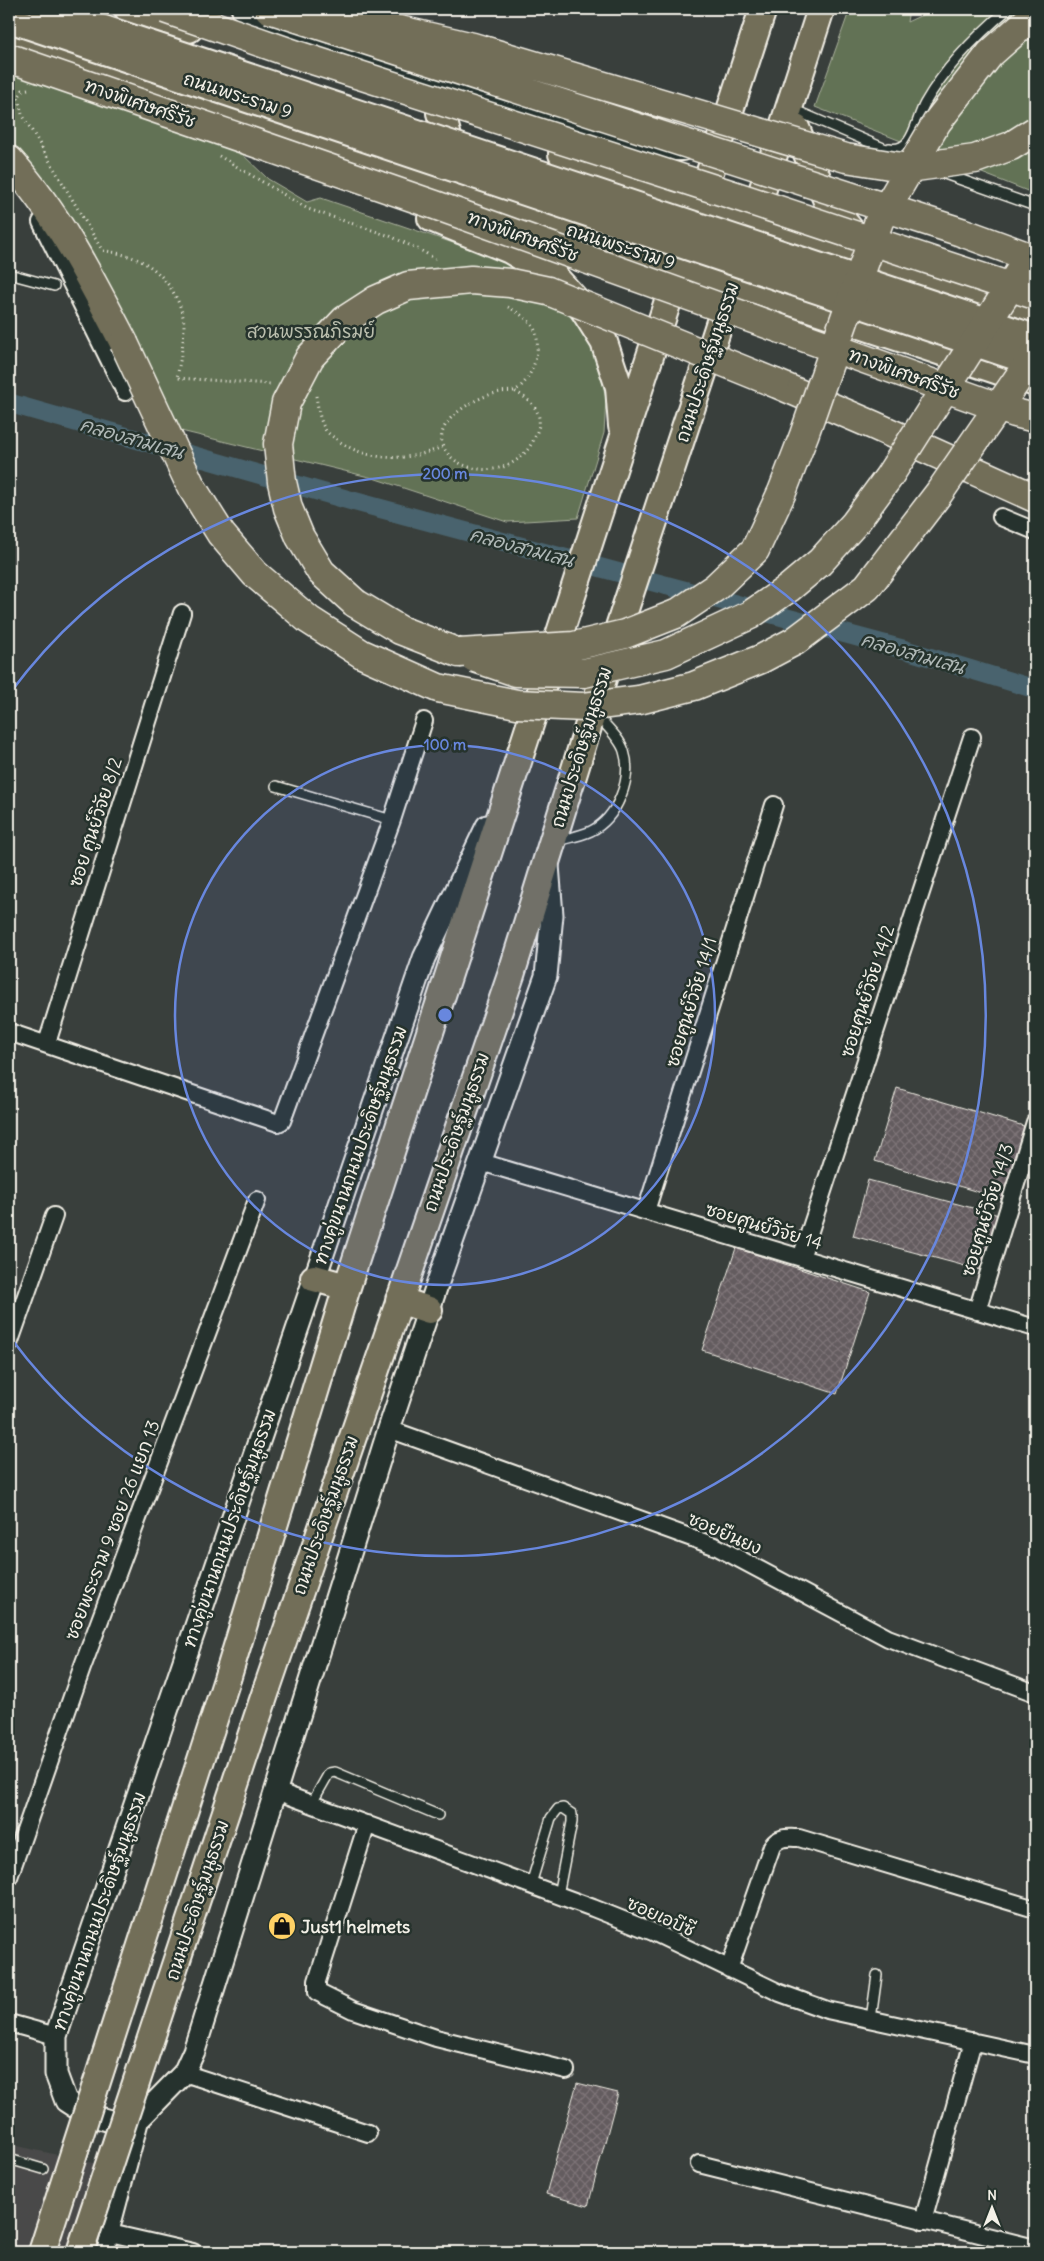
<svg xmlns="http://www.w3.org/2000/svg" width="1044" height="2261" font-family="Delius,'Playpen Sans Thai',sans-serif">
<defs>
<pattern id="building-cross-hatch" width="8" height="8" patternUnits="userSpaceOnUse" patternTransform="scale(1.25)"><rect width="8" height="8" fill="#645b5f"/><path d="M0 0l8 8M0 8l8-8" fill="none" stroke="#7b7376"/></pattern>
</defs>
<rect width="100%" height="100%" fill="#393f3c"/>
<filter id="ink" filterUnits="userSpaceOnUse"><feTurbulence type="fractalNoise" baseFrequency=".02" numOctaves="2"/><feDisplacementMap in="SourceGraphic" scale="10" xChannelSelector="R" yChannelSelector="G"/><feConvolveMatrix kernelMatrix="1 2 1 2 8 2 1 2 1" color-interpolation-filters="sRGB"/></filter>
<g filter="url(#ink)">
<path fill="#494a49" d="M9,2144l128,29 -26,79h-102z"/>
<path fill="#627254" stroke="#abb29e" d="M850,9h59l-2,13 28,-13h100v185l-220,-87z
M9,61l230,90 29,28 39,23 14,-4 179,61 63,49 18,22 17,30 8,39 -2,34 -26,85 -71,4 -134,-44 -196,-48 -168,-276z"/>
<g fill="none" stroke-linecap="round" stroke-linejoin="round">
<path stroke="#49646e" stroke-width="19" d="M9,403l340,97 557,150 129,39"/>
</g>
<path fill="url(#building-cross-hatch)" stroke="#f4f1e8" d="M897,1088l130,39 -22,73 -130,-39z
M868,1180l131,35 -15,56 -131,-35z
M736,1248l134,44 -33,102 -135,-44z
M577,2083l41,10 -30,113 -42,-12z"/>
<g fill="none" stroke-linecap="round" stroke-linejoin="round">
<defs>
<path id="service" d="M792,109l110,47
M889,148c25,5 26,-28 36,-45 21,-37 51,-67 83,-94
M939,172l96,34
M9,274l45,12
M276,786l116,34
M557,841c11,-3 23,-5 34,-10 26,-13 42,-52 33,-80 -4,-13 -19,-26 -28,-37
M312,1803l17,-30 6,-1 103,43
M531,1884l20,-66 7,-9 5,-1 9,6v8l-14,73
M871,2019l6,-44
M9,2159l34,10"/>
<path id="minor" d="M41,222l84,170
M1001,517l34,14
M9,1032l269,91 4,-2 110,-301 32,-99
M47,1043l135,-430
M481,1162l554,166
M646,1211l128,-406
M801,1258l171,-521
M977,1311l58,-189
M9,1344l45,-128
M389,1429l328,118 171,91 147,55
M276,1791l317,117 60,24 127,61 47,17 208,45
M367,1824l-50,157v11l36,18 83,28 130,32
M9,1877l73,-209 175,-468
M729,1969l43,-123c7,-10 16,-8 27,-8l236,71
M9,2023l47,13
M184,2073l184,60
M699,2164l336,84
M923,2221l50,-180
M110,2233l83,19
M105,2252l36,-135"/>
<path id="tertiary" d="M487,826l-63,132 -368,1078v38l10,27 20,13 35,10 20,-7 43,-44 10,-22 195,-622 50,-150 107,-303 6,-61 -4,-50"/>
<path id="secondary" d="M244,9l30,17 34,15 335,108 40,-1 6,-3"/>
<path id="primary" d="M128,9l61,20
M9,36l262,93 764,254
M440,113c7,17 14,33 1,49
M796,128l31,73 34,42
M562,154l473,160
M431,218l79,32 44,26 28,31 22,35 15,45 3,39
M314,1278l33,9
M399,1300l30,10
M228,1676l119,-389 416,-1278
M267,1688l244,-713 109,-351 95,-287 106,-328"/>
<path id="motorway" d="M9,160c49,54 82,119 115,183
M775,383l98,42 162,73
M355,603l45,27 59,23"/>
</defs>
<use href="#service" stroke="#f4f1e8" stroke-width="12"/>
<use href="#minor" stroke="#f4f1e8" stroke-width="20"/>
<use href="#tertiary" stroke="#f4f1e8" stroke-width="25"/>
<use href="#secondary" stroke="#f4f1e8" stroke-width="28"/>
<use href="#primary" stroke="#f4f1e8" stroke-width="30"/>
<use href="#motorway" stroke="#f4f1e8" stroke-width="31"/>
<path stroke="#f4f1e8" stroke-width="3" stroke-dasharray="1 4" stroke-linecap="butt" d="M28,89l-5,1 -5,8 4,16 80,136c14,3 28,5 41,12 21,11 40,39 41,63 0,17 -4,36 -7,53l93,6
M219,156l89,53 82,27 34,16 14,9
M508,307c8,4 22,13 26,21 9,19 -1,51 -18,62 -4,2 -10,1 -15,2 -18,3 -37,13 -50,26 -41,43 64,85 87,11 6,-18 -10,-31 -24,-38
M316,396c2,11 3,23 9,33 2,4 7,7 11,10 30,23 73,23 106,8"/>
<use href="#service" stroke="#26332d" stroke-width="9"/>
<use href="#minor" stroke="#26332d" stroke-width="16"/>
<use href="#tertiary" stroke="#26332d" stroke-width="21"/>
<use href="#secondary" stroke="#26332d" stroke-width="24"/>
<use href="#primary" stroke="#726e59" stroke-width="26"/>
<use href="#motorway" stroke="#726e59" stroke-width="28"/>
<defs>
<path id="primary-bridge" d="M44,9l991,329
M9,19l1026,344
M42,2252l186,-576
M80,2252l187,-564"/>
<path id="motorway-bridge" d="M165,9l132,46 436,140 302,100
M269,9l692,223 74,27
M339,16l134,31 373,111 62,10 67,-9 36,-13 24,-15
M9,58l426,147 580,208 20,5
M124,343l67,143 30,48 34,40 54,46 53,34 76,34 79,16 67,3 55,-7 55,-14 67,-27 34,-18 72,-54 72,-94 96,-139
M355,603l-34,-31 -21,-35 -12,-29 -6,-26 -4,-38 8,-41 24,-46 35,-37 31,-20 32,-14 63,-6 39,3 38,8 227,92
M459,653l115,-7 51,-12 51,-20 40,-27 39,-37 27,-58 22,-57 75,-214 58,-99 53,-68 45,-40
M475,658l41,14 68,1 82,-19 84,-39 39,-27 31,-26 35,-39 33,-45 132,-207"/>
</defs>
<use href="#primary-bridge" stroke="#f4f1e8" stroke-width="30" stroke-linecap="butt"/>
<use href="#motorway-bridge" stroke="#f4f1e8" stroke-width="31" stroke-linecap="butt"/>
<use href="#primary-bridge" stroke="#726e59" stroke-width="26"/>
<use href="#motorway-bridge" stroke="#726e59" stroke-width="28"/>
</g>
</g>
<circle cx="445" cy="1015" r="270" fill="#6887de" fill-opacity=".12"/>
<g fill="none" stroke="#6887de" stroke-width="2.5">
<circle cx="445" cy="1015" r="270"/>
<path d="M10 693A541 541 0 1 1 10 1337"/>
</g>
<defs>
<symbol id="shop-disc" viewBox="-11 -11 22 22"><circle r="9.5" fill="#ffd166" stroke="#26332d"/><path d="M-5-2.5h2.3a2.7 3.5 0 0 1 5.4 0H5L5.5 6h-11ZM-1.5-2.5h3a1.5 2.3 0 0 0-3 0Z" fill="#111"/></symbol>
</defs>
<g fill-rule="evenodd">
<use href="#shop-disc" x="266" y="1910" width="32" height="32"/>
</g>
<g text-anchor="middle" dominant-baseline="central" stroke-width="5" stroke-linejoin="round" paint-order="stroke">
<g font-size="18" fill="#f4f1e8" stroke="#26332d">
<text transform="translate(238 95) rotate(18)">ถนนพระราม 9</text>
<text transform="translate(140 103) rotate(19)">ทางพิเศษศรีรัช</text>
<text transform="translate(523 236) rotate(20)">ทางพิเศษศรีรัช</text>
<text transform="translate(621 246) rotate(18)">ถนนพระราม 9</text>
<text transform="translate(707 362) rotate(-72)">ถนนประดิษฐ์มนูธรรม</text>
<text transform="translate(904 373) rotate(20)">ทางพิเศษศรีรัช</text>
<text transform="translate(581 747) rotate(-73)">ถนนประดิษฐ์มนูธรรม</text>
<text transform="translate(95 822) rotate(-72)">ซอย ศูนย์วิจัย 8/2</text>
<text transform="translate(867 991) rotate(-72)">ซอยศูนย์วิจัย 14/2</text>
<text transform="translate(691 1002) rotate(-73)">ซอยศูนย์วิจัย 14/1</text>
<text transform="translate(456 1132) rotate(-71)">ถนนประดิษฐ์มนูธรรม</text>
<text transform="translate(360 1145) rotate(-71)">ทางคู่ขนานถนนประดิษฐ์มนูธรรม</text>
<text transform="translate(987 1210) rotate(-73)">ซอยศูนย์วิจัย 14/3</text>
<text transform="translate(764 1226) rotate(17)">ซอยศูนย์วิจัย 14</text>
<text transform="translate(325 1515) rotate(-71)">ถนนประดิษฐ์มนูธรรม</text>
<text transform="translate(229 1528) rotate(-71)">ทางคู่ขนานถนนประดิษฐ์มนูธรรม</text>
<text transform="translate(112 1530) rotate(-69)">ซอยพระราม 9 ซอย 26 แยก 13</text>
<text transform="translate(725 1533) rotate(24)">ซอยยืนยง</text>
<text transform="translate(197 1900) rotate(-72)">ถนนประดิษฐ์มนูธรรม</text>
<text transform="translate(99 1911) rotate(-71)">ทางคู่ขนานถนนประดิษฐ์มนูธรรม</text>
<text transform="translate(661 1916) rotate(24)">ซอยเอบีซี</text>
</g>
<g font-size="18" fill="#babead" stroke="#26332d">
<text x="311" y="331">สวนพรรณภิรมย์</text>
</g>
<g font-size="18" font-weight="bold" fill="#f4f1e8" stroke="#26332d" text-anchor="start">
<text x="301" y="1926">Just1 helmets</text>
</g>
<g font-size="19" font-style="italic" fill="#b0b9b7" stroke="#26332d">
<text transform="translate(132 438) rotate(16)">คลองสามเสน</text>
<text transform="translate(522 547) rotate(15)">คลองสามเสน</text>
<text transform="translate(913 653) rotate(16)">คลองสามเสน</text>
</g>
</g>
<circle cx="445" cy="1015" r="8" fill="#6887de" stroke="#26332d" stroke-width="2.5"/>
<g font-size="15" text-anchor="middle" font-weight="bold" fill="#6887de" stroke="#26332d" stroke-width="5" stroke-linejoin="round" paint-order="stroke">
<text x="445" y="479">200 m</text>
<text x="445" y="750">100 m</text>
</g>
<rect width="1044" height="2261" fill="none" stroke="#26332d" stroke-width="30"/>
<rect x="15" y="15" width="1014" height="2231" fill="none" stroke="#f4f1e8" stroke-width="2" filter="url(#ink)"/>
<g transform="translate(992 2208)" stroke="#26332d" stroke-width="4" paint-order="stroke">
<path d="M0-4L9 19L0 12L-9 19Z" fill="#f4f1e8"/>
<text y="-8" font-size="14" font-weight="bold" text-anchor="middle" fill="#f4f1e8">N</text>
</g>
</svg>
